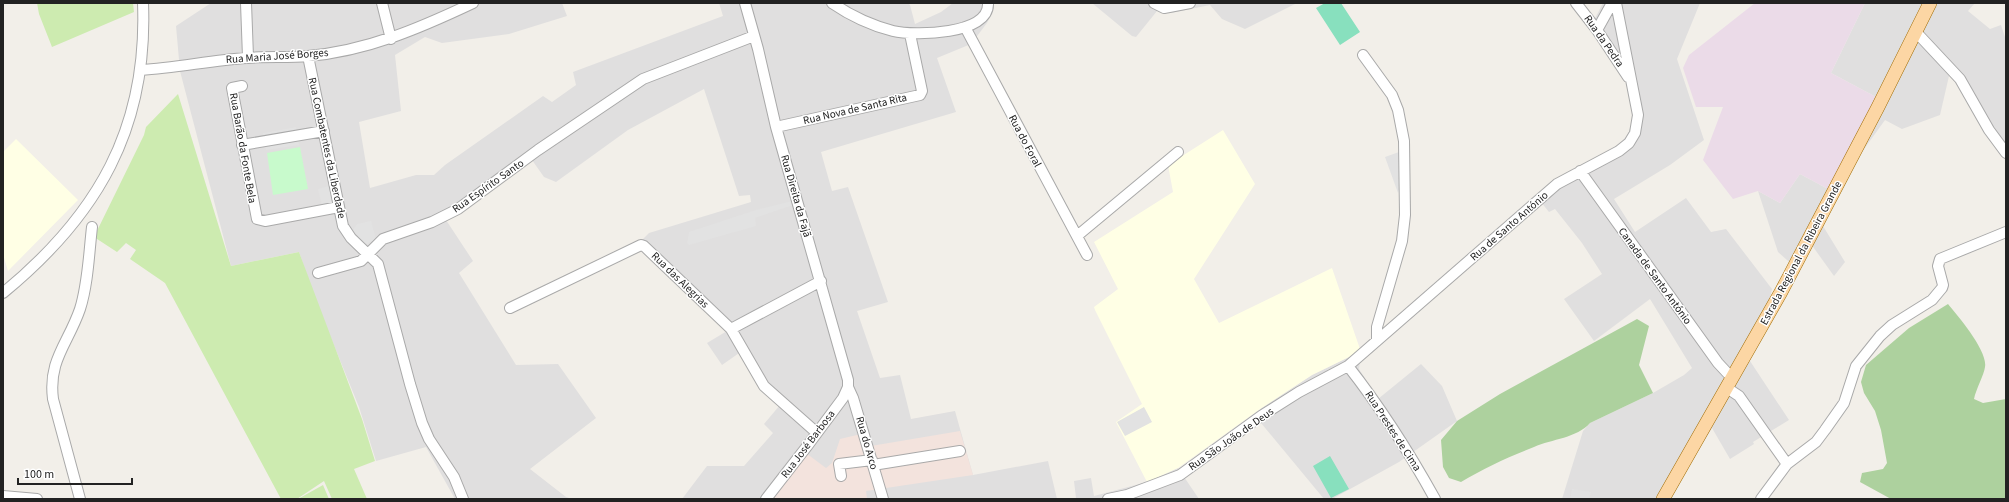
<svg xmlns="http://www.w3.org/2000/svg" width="2009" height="502" font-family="'Source Sans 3',sans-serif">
<rect width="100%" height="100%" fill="#f2efe9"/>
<path fill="#e0dfdf" d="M211,3h351l5,13 -58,18 -67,9 -17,-6 -30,18 6,56 -42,11 11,66 46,-13h18l11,-10 98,-69 9,6 24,-17 -3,-13 150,-56 -4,-13h189l2,2 5,19 26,-12 12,-9h39v10l-5,10 -16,21 -34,14 19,54 -135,40 11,39 16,-4 40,115 -31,9 23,67 20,-3 11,44 44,-8 18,64 75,-14 9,38h-375l25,-33h37l29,-33 -9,-9 16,-19 -38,-54 -20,14 -15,-22 20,-12 -89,-87 11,-11 102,-31 -1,-7 -11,1 -35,-107 -76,41 -72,52 -12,-5 -12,-17 -86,60 27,41 -14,12 57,92 42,-1 38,54 -66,51 36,28 6,2h-117l-29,-52 -50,14 -17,-54 -41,-101 -19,-54 -68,14 -51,-195 -4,-45z
M1092,3h205l-52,26 -23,-10 -12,-14 -39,8 -14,-2 -21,26 -4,-1z
M1603,3h97l-23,56 27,81 -34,25 -56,34 21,33 51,-34 25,34 15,-3 46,60 -3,14 -44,73 8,8 17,-23 39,59 -36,22 1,2 -24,15 -18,-31 -43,71h-107l21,-68 7,-8 63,-30 31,-18 8,-7 -42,-69 -56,42 -30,-42 38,-25 -20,-31 -27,-34 -6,3 -12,-15 83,-53 8,-10 6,-17 -6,-37 -37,-54z
M1865,3h110l-7,8 22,18 11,-4 5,15v118l-46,-71 -11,-11 -9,39 -38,14 -17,-9 -31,43 -10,24 -21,39 22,36 -11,14 -23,-32 -14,25 -19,-17 -20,-61 22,12 20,-29 30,16 46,-93 -45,-24z
M1360,349l1,4 -2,16 19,30 43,-35 21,22 15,35 -58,41 -67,37h-8l-63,-76 -1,-14 52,-34 37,-18z
M1178,468l21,31h-131l8,-1 -2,-17 17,-3 3,18 53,-14z"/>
<path fill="#ebdbe8" d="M1755,3h110l-34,70 45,24 -46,93 -30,-16 -20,29 -22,-12 -25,8 -30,-39 20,-53h-27l-13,-39 6,-13z"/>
<path fill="#ffffe5" d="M1223,130l32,54 -61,95 25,44 113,-55 28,81 -11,8 -37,18 -52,34 -82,59 -31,14 -31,-60 26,-18 -47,-94 -1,-3 24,-18 -24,-47 79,-50 -5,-27z
M16,139l62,61 -70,71 -5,-17v-102z"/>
<path fill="#f3e3dd" d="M960,431l13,44 -107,16 1,8h-94l7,-13 26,-33 20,15 6,-5 8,-24 21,-5 4,13z"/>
<path fill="#cdebb0" d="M37,3h96l1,9 -82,35 -13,-33z
M178,94l53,172 68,-14 63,167 13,42 -21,8 13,30h-35l-8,-18 -27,18h-16l-116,-216 -35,-24 6,-9 -10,-7 -9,9 -23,-15 50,-102 2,-8z
M323,485l6,14h-31z"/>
<path fill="#add19e" d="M1948,304c10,12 40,47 37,63 -1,8 -9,22 -11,32l9,4 23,-4v100h-115l-31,-17 2,-9 21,-4 4,-6 -6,-33 -6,-19 -11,-18 -3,-11 5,-17 43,-37z
M1637,319l12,7 -10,39 14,28 -63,30c-13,15 -38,16 -56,24 -26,10 -50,21 -73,35l-12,-4 -6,-11 -2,-27 16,-19 43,-27z"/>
<path fill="#c8facc" d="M300,147l8,42 -35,6 -6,-42z"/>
<path fill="#88e0be" d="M1325,3h16l19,29 -20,13 -24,-37z
M1330,456l19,33 -18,9 -18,-32z"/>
<path fill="#e2e2e2" d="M296,127l3,18 -33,5 -3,-17z
M1399,152l1,34 -2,7 -13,-36z
M329,186l3,17 -10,2 -4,-16z
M792,201l1,4 -38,13 1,8 -67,19 -2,-2 2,-11 67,-22z
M371,221l5,19 -11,4 -12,-14 4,-6z
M1144,407l8,15 -27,14 -8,-14z
M1572,489l19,3 -2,7h-19z"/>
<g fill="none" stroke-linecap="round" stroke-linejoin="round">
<defs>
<path id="minor" d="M246,3l2,54
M382,3l9,36
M745,3l13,46 18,78 72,253v7l-5,11 -35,47 -42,54
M832,3c19,13 38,22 61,28 21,5 97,4 95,-28
M1154,3l10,5 26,-5
M1576,3l21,27 31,47
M965,27l122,228
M1597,30l15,-27
M1916,32l44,47 29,51 17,23
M1363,55l29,40 6,15 6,31 1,74 -3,26 -25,86v13
M308,56l35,170 8,12 27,26 32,120 12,39 7,16 25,38 9,22
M141,70c36,-2 71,-10 106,-12 20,-2 41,0 61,-2 59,-5 112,-28 165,-53
M242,86l-10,2 25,131 8,2 74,-14
M776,127l144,-32 2,-4 -12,-57
M242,145l82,-14
M1580,171l138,192 14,15
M1077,236l101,-84
M318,273l43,-12 22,-22 49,-17 26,-13 80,-59 105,-71 111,-43
M3,293c95,-78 145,-165 140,-290
M510,308l131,-63 3,1 87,83 90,-48
M731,329l33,57 53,47
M1348,366c33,42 61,86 87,133
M848,387l5,11 30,101
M1727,388l12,8 48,68
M873,465l87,-14
M841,476l-2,-12 33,-4
M3,496l34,3
M80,499l-27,-100c-5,-39 15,-55 27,-90 8,-25 9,-56 12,-82
M1108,499l19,-4 53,-20 81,-59 38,-24 49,-26 209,-182 62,-33 10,-8 6,-10 3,-18 -22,-112
M1761,499l26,-35 29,-22 9,-12 19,-27 12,-37 24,-30 12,-11 40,-25 10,-12 1,-3 -5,-19 2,-7 66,-27"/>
<path id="major" d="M1663,499l118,-207 97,-185 52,-104"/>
</defs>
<use href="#minor" stroke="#a9a9a9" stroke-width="12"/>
<use href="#major" stroke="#a06b00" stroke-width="14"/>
<use href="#minor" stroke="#fff" stroke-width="10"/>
<use href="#major" stroke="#fcd6a4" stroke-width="13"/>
</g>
<g text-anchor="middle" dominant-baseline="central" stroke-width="3" stroke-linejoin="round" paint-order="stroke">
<g font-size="11" fill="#222" stroke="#fff">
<text transform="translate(1604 41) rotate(55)">Rua da Pedra</text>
<text transform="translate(277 56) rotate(-4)">Rua Maria José Borges</text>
<text transform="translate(855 109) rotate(-13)">Rua Nova de Santa Rita</text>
<text transform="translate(1025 141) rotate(62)">Rua do Foral</text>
<text transform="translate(243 148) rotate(80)">Rua Barão da Fonte Bela</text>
<text transform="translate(327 148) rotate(78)">Rua Combatentes da Liberdade</text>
<text transform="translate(488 186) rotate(-35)">Rua Espírito Santo</text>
<text transform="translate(796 196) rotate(74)">Rua Direita da Fajã</text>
<text transform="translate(1509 226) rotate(-41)">Rua de Santo António</text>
<text transform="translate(1801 253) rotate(-62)">Estrada Regional da Ribeira Grande</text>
<text transform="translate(1655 276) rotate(54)">Canada de Santo António</text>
<text transform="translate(680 280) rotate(44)">Rua das Alegrias</text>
<text transform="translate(1393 431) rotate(57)">Rua Prestes de Cima</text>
<text transform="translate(1231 439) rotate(-35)">Rua São João de Deus</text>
<text transform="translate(867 443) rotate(74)">Rua do Arco</text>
<text transform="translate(808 444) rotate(-53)">Rua José Barbosa</text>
</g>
</g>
<rect width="2009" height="502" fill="none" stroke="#222222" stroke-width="8"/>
<path d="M18 478v6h114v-6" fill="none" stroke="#222222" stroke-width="2"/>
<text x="24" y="478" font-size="12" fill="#222222" stroke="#ffffff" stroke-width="3" paint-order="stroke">100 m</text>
</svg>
